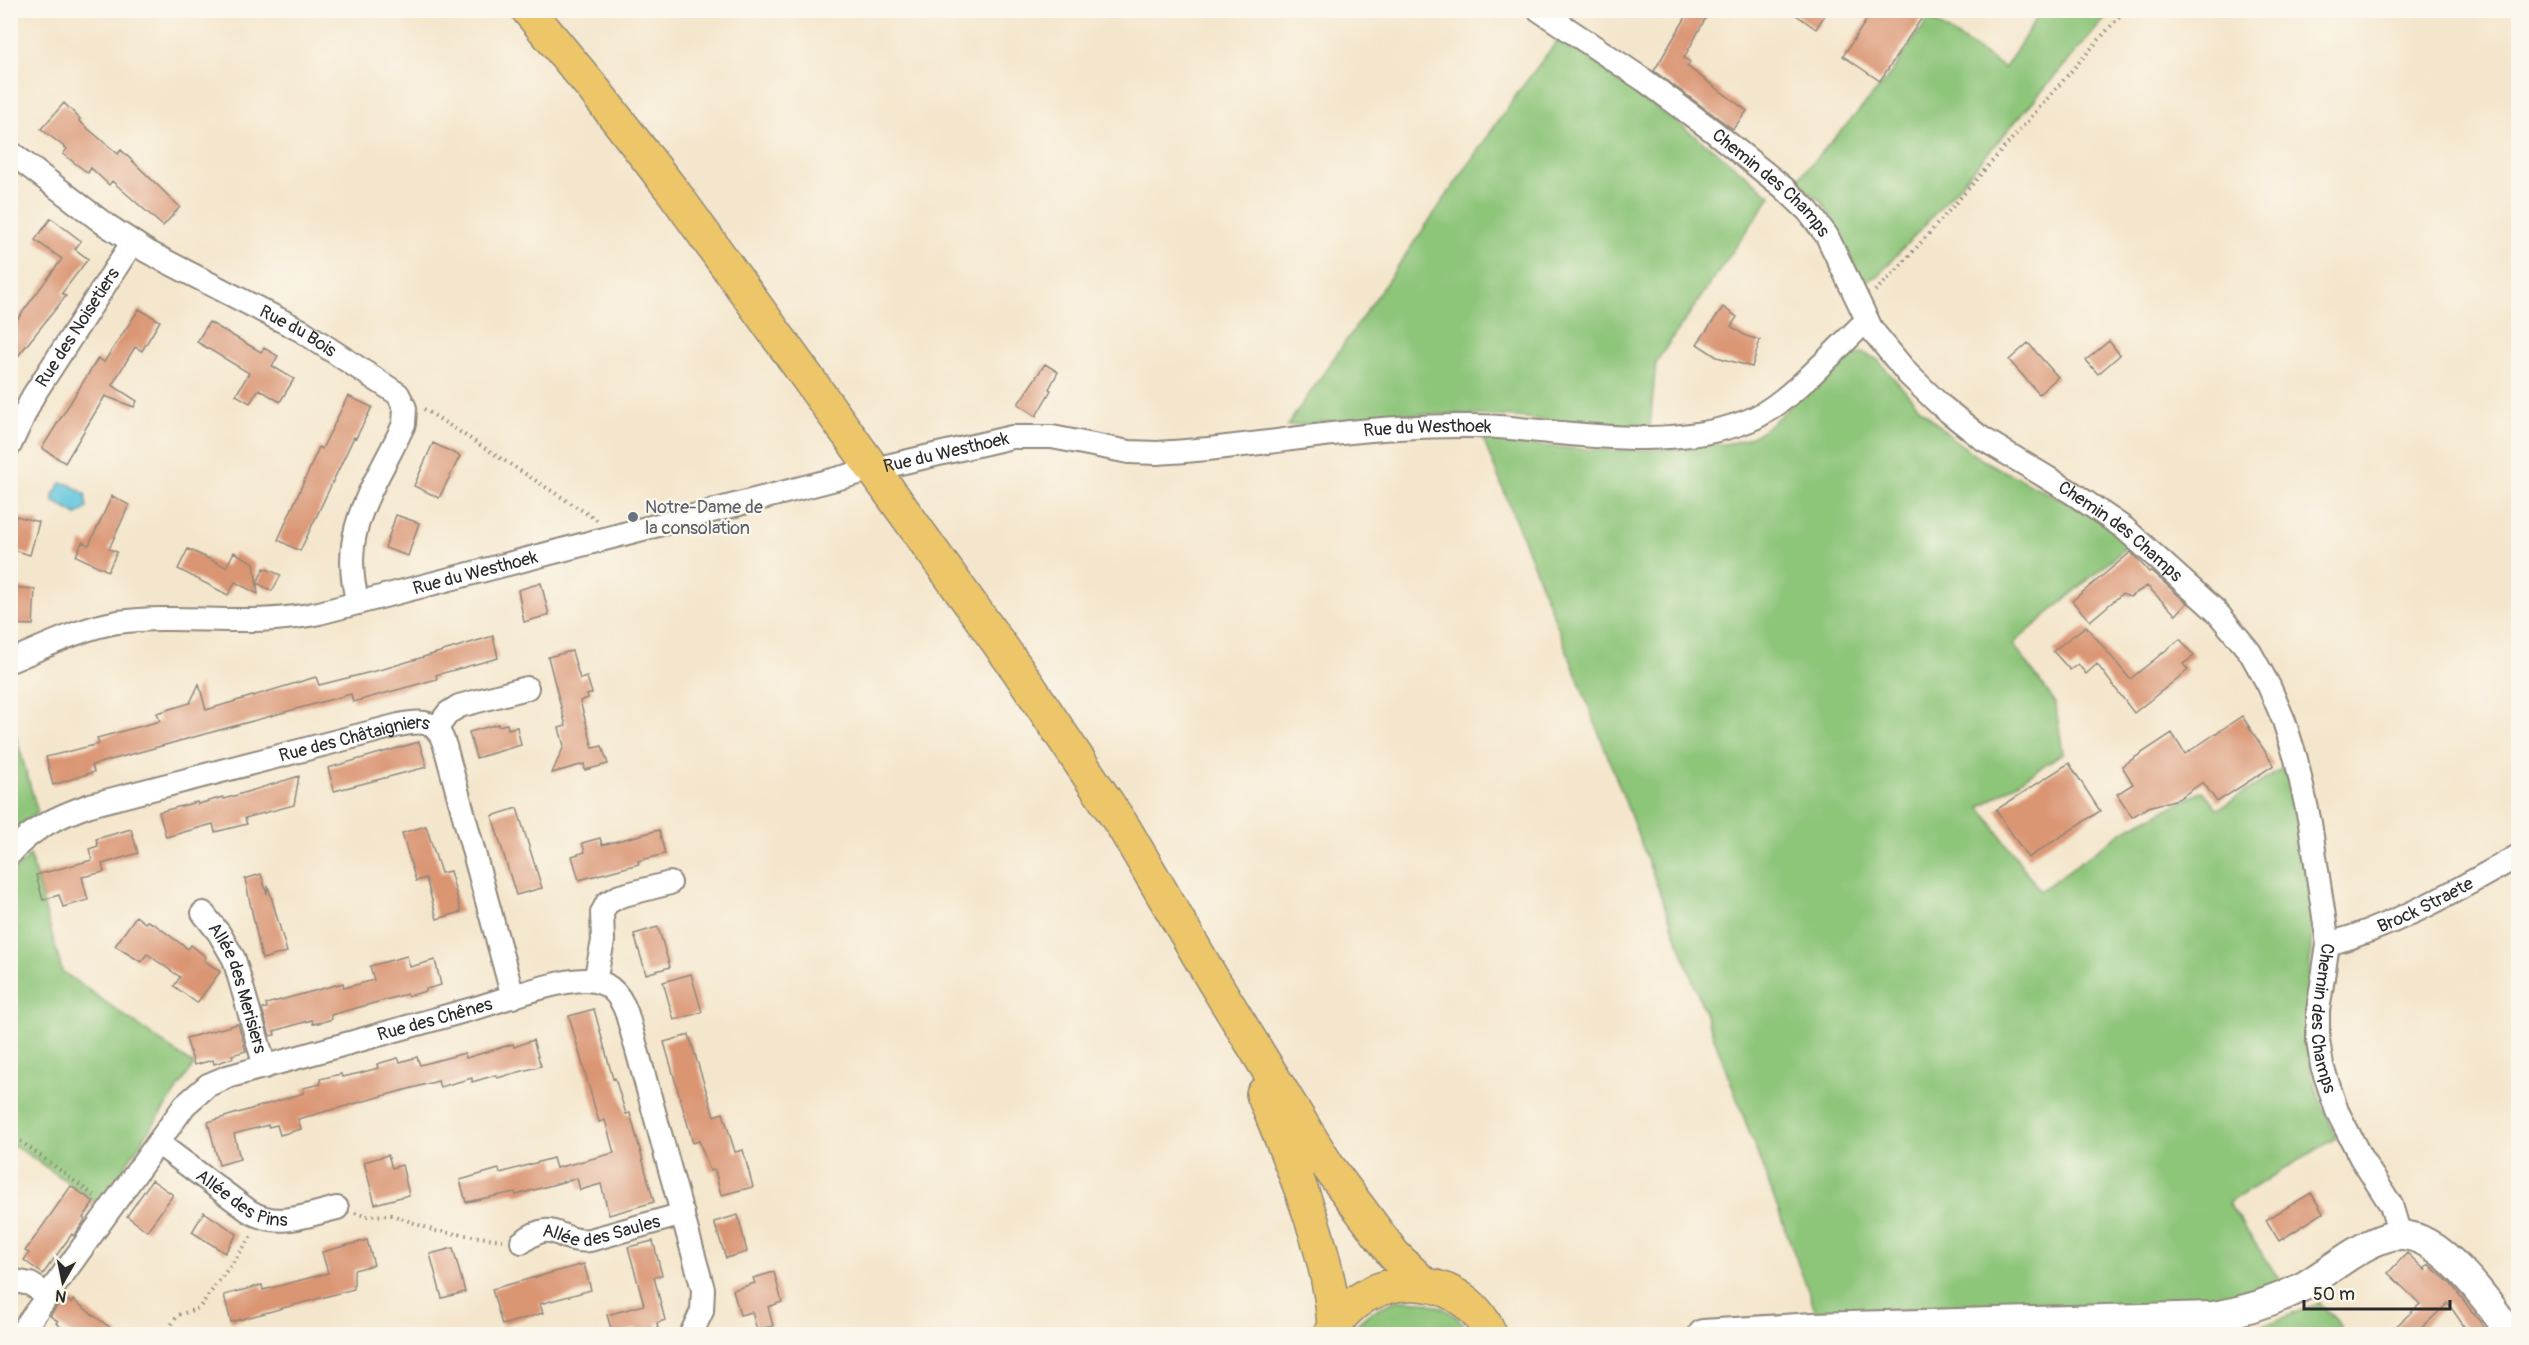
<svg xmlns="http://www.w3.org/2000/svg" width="2529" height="1345" font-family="Pangolin,sans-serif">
<rect width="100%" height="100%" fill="#fbf7ec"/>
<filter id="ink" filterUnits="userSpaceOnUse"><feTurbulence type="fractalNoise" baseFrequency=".0167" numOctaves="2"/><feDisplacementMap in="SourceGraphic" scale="12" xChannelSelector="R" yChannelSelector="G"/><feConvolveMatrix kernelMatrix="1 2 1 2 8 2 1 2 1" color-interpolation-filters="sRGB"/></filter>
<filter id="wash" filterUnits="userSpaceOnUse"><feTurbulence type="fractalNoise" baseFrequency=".008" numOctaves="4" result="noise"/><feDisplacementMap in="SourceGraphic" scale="24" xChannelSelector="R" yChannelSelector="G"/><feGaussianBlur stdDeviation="1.35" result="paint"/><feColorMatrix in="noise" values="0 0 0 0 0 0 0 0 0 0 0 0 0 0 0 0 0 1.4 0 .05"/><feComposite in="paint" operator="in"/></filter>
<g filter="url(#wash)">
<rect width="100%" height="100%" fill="#f4e6cc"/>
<path fill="#8dc579" stroke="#5c7852" stroke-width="1.5" d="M2041,11h71l-181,207 -53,57 -15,9 -26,-56 -15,-26 -27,-20 89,-99 45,-65 76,50z
M1560,37l157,115 54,44 -115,166 -6,64h-61l-71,-9 -61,-3 -70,1 -100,11 232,-335z
M1863,353l14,6 42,48 33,31 32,23 112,56 36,25 -119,102 42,58 8,51 -83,54 60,84 85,-61 78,-39 15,18 67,-42c10,49 23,98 26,148 3,44 -8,88 -4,132 3,32 17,62 29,91l-108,65 53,79 -31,16 -58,9 -338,3 -38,2c-108,-292 -216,-584 -333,-873 74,10 145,16 219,7 18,-2 37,-2 53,-11 35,-20 71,-77 108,-82z
M11,719l27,94 -27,18h-1z
M30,855l32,116 132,94 -95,139 -85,-59 -3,5v-275z
M1401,1300c30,0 53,8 70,34h-123c16,-19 29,-28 53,-34z
M2319,1302l18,19 7,13h-146c48,-2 79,-11 121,-32z"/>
<path fill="#5fc5dc" stroke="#457884" stroke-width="1.5" d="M61,483l8,1 16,10 2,14 -10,7 -24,-14v-6z"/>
<g id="blocks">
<path fill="#da9573" d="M1690,10h20l-26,48 6,4 -3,4 60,45 -14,18 -79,-58z
M1789,10h39l-12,19z
M1873,10h54l-47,71 -37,-25z
M64,103l16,16 -1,2 39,33 3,-4 59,57 -17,19 -51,-45 -3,4 -18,-17 -3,5 -25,-19 4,-5 -26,-20z
M51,218l30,23 -6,8 13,10 -26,34 4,3 -56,70v-37l52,-70 -27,-19z
M1723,307l14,10 -6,9 15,10 14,4 -8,27 -35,-10 -20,-13z
M139,309l21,12 -18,30 -7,-4 -23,38 25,16 -3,6 -29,-11 -40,67 -23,-15 56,-90 6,4z
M209,322l52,30 3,-4 14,8 -6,10 22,13 -14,23 -21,-13 -9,14 -14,-8 13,-22 -52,-31z
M2109,341l11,14 -22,19 -12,-14z
M2028,343l30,34 -19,17 -30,-34z
M1045,364l13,8 -9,17 2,1 -15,26 -18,-12z
M348,396l24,11 -16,31 -2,-1 -54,114 -22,-11 41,-93 3,2z
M433,443l27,13 -21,42 -25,-12z
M112,496l17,9 -20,44 8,3 -9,19 -32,-15 6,-14 7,3z
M396,515l23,8 -11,33 -23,-8z
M16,516l23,6 -9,33 -20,-6v-14z
M188,549l38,18 8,-15 20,11 4,31 -23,-12 -7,13 -50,-26z
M2131,552l18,20 2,-1 36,32 -11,12 -29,-29 -17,11 -8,-3 -32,27 -18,-20z
M264,568l17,7 -9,16 -15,-8z
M541,583l8,32 -25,7 -6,-32z
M10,587l25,2 -2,36 -23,-1z
M2086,626l44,53 50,-40 14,17 -11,8 5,6 -54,43 -37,-49 -11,10 -8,-10 -8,6 -17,-19z
M493,636l5,22 -62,17 1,4 -84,23 -2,-8 -259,71 2,7 -41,13 -7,-28 53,-13 -2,-6 63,-17 -3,-8 33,-10 9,-19 7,26 110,-33 3,8 68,-17z
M572,651l8,28 7,-2 5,16 -5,2 1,3 -8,3 13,47 9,-2 6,18 -23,6 -1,-6 -32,9 12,-27 -5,-18 7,-2 -18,-69z
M2242,716l32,49 -57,37 -14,-20 -25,17 -30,8 -16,10 -15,-23 16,-10 -11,-18 50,-33 13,21z
M498,724v2l9,-2 1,5 9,-2 4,18 -45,13 -7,-26z
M419,742l8,25 -93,24 -6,-23z
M2069,763l31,48 -72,47 -32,-48z
M299,776l-5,29 -49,13 2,6 -32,8 -2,-8 -47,13 -7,-25 38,-10 1,2 25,-7 1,2z
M517,808l25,80 -26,7 -24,-79z
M426,826l15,47 9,-2 11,41 -24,7 -11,-41 -10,3 -14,-48z
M131,829l7,24 -36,11 2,8 -22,5 6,23 -25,7 -4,-12 -16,5 -7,-25 56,-15 -3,-11 9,-3 -2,-7z
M659,830l6,24 -27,7 1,3 -60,16 -7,-24 13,-4 -3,-9 18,-5 2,7z
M261,874l6,20 1,-8 19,66 -25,7 -17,-80z
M136,916l9,7 2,-2 7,3 34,25 3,-4 15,12 -2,3 16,12 -23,31 -23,-17 6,-9 -33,-23 -6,8 -26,-16z
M658,927l12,40 -24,7 -12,-40z
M407,956l3,11 25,-7 6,25 -15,4v2l-18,5 -1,-2 -76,21 1,4 -9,3 -10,2 -1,-4 -38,11 1,4 -5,1 -8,-27 5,-1 -1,-4 77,-21 1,5 30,-8 -4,-14z
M691,974l11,38 -28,8 -11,-38z
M594,1009l19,70 2,-1 11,36 4,-1 24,89 -45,13 -8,-31 -21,6 -3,-12 -61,17 -1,-3 -49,10 -6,-22 39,-11 1,4 53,-15 3,10 58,-15 -9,-33 -6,2 -30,-106z
M238,1024l8,27 -14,4 1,3 -19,6 -1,-4 -19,5 -8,-27z
M689,1035l25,81 9,-3 12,39 8,-2 10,37 -32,8 -6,-25 -5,1 -11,-30 -6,2 -29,-101z
M533,1040l8,26 -44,12 -1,-3 -24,7v-4l-32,9 -2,-6 -140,38 3,10 -21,6 -3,-10 -9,2v-2l-34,9 6,25 -21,6 -11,-43 96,-29 -1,-5 18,-4 -1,-5 21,-5 1,3 18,-4 18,-5 -1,-4 21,-6 2,4 17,-5 3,8 45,-12 1,5 47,-14 1,3z
M388,1155l4,13 10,-3 7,30 -34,9 -11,-42z
M152,1180l21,15 -26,36 -20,-15z
M71,1186l23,16 -11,16 2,2 -11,16 -2,-2 -29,40 -19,-14 5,-7 -4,-2z
M2311,1193l12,20 -44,28 -13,-21z
M204,1212l33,22 -12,19 -33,-21z
M738,1215l9,37 -21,6 -12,-36z
M367,1240l7,25 -20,5v19l-123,33 -7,-27 38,-10 1,5 65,-17 -6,-21z
M653,1241l9,34 -8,2 11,43 -8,3 1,5 -21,6 -1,-5 -23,6 -6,-20 37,-10 -16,-58z
M453,1248l12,44 -23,6 -12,-44z
M2407,1253l19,18 -1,-3 4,-3 22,19 39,51h-20l-22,-32 -34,32h-27l33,-31 -32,-31z
M584,1264l7,26 -51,14 3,9 -41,12 -10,-36z
M774,1272l8,30 -14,5 5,19 -16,4 -5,-18 -12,3 -7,-25 22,-7 -2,-5z
M63,1298l8,5 2,-3 47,35h-48l-16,-12 2,-2 -8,-5z"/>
</g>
</g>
<g filter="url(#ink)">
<use href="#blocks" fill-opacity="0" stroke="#90887c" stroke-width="1.5"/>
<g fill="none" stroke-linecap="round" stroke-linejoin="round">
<defs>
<g id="minor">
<path id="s1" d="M1539,10l105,70 69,51 71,57 24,23 19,25 45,94 36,44 31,30 41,33 91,55 53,36 92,83 34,41 19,34 15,35 12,38 14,64 18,121 -10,67v29l4,26 15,45 24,47 30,47 9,30"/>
<path id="s2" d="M10,152l92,70 46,30 154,79 96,63 7,14 -1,16c-29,64 -67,105 -46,179"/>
<path id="s3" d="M10,445l23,-49 99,-153"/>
<path id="s4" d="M10,661c35,-14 71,-33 108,-39 67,-9 132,6 201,-9l555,-144 138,-32h40l77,15 28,1c87,-4 173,-23 261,-26 27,-1 54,-2 81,0 80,7 174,24 251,-7 37,-15 87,-72 117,-100"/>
<path d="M437,728l11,-15 11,-7 68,-18"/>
<path id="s5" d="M10,854c21,-26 49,-38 80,-49l309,-80c24,-5 38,-5 46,21l68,251"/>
<path id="s6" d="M203,913l16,20 15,26 31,108"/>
<path id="s7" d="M2328,944c68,-18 129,-54 190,-88"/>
<path d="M595,981l8,-40 -1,-28 5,-10 13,-7 50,-13"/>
<path id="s8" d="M158,1143l91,68c29,18 57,4 88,-3"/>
<path id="s9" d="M522,1242c33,-26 36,2 68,-2l93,-26"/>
<path d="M10,1280l20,4 18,11"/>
<path id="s10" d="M20,1334l165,-229 23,-20 19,-8c84,-23 168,-47 252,-70 27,-8 79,-27 106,-27 23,0 35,14 42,34l76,275 -1,22 -11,23"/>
</g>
<path id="tertiary" d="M1703,1334l110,-7 400,-11c32,-5 62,-15 91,-30 26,-15 67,-51 97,-51 40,0 89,68 109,99"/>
<path id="primary" d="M528,10l64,77 83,107 343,476 106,158 89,152 114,185 67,90 31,30
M1263,1094c28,68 68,160 71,233
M1330,1334c31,-65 130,-69 160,0"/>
</defs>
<use href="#minor" stroke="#90887c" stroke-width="26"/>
<use href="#tertiary" stroke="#90887c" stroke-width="32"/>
<use href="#primary" stroke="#90887c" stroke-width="36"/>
<path stroke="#90887c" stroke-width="4" stroke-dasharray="1.5 4.5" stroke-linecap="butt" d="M1875,291l21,-20 229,-261
M424,409l173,111
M10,812l7,8
M10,1138l5,-1 81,60
M355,1213l10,3 28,-1 42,16 67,9
M165,1334l13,-19 21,-7 54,-73"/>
<use href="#minor" stroke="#fff" stroke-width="22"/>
<use href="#tertiary" stroke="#fff" stroke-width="28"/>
<use href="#primary" stroke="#ecc669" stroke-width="33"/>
</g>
</g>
<circle fill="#6b7280" stroke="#fbf7ec" stroke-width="2" cx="633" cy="517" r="6"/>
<g text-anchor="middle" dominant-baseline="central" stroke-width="4.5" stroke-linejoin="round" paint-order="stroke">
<g font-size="18" fill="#2b2b2b" stroke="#fbf7ec">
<text stroke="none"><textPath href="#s1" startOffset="290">Chemin des Champs</textPath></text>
<text stroke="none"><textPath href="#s3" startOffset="136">Rue des Noisetiers</textPath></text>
<text stroke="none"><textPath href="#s2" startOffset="340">Rue du Bois</textPath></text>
<text stroke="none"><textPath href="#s4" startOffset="1450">Rue du Westhoek</textPath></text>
<text stroke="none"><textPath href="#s4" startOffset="964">Rue du Westhoek</textPath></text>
<text stroke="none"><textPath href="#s1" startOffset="794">Chemin des Champs</textPath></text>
<text stroke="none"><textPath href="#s4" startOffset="478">Rue du Westhoek</textPath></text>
<text stroke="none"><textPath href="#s5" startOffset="368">Rue des Châtaigniers</textPath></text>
<text stroke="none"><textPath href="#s7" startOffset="105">Brock Straete</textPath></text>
<text stroke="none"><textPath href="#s6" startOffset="84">Allée des Merisiers</textPath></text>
<text stroke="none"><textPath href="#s1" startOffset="1352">Chemin des Champs</textPath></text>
<text stroke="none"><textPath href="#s10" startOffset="549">Rue des Chênes</textPath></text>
<text stroke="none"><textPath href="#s8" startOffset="102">Allée des Pins</textPath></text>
<text stroke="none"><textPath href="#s9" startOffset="84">Allée des Saules</textPath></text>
</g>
<g font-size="18" fill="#5b616d" stroke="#fbf7ec" text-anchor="start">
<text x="645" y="507">Notre-Dame de<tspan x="645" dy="21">la consolation</tspan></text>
</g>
</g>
<rect width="2529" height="1345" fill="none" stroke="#fbf7ec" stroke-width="36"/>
<g transform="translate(63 1282) rotate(189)" stroke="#fbf7ec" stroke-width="4.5" paint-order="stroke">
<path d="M0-4.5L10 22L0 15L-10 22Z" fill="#2b2b2b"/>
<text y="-9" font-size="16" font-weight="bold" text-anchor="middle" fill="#2b2b2b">N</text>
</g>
<path d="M2304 1300v9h146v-9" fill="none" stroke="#2b2b2b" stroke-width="3"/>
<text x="2313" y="1300" font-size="18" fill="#2b2b2b" stroke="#fbf7ec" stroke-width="4.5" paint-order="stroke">50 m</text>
</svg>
